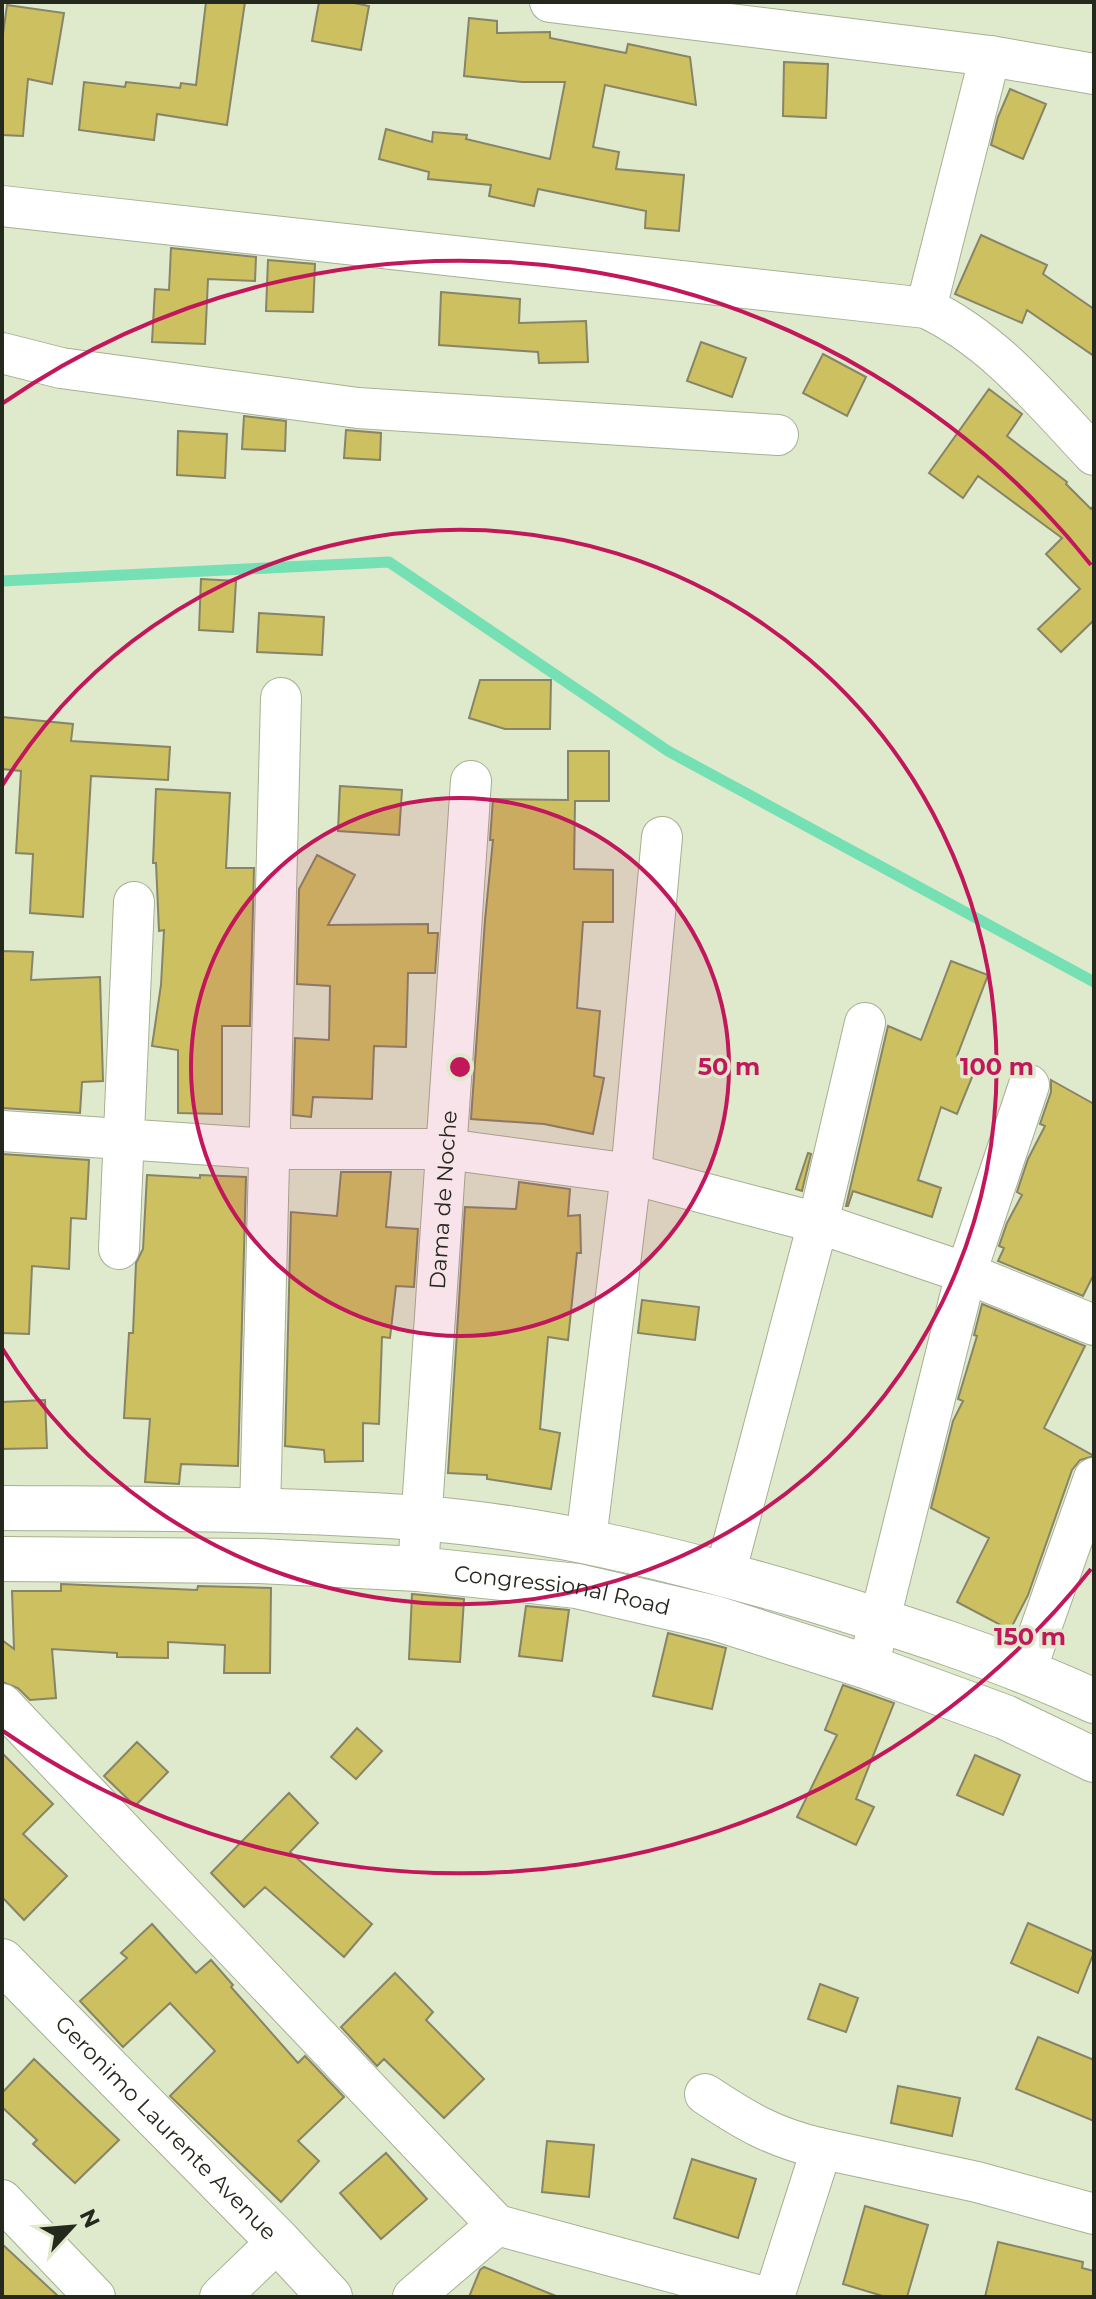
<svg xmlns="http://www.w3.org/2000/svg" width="1096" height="2299" font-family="Montserrat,sans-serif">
<rect width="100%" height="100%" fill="#dfe9cb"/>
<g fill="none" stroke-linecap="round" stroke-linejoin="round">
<path stroke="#74e0b4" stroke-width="11" d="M2,581l387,-19 279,189 426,231"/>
</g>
<path fill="#ccc060" stroke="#878468" stroke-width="2" d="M206,2h39l-18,123 -70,-11 -3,26 -75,-10 5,-48 41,5 1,-5 54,6 1,-5 15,2z
M319,2h30l20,4 -8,44 -49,-9z
M7,5l57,8 -12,71 -24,-5 -5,57 -21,-1v-94z
M469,18l28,3v12l53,-1v6l76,15 2,-9 62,13 6,48 -91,-20 -12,62 26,5 -3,17 68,6 -5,56 -34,-3 1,-17 -108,-22 -4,17 -45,-10 2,-11 -63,-6 1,-7 -50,-13 7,-30 46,13 1,-10 34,3 -1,4 84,20 15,-77h-43l-58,-6z
M784,62l44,2 -2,54 -43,-2z
M1010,89l36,15 -23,55 -32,-14 7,-28z
M981,235l66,30 -4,9 51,35v47l-67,-46 -5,13 -67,-29z
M171,248l85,9 -1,24 -47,-2 -3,65 -53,-2 3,-53 14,1z
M268,260l47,4 -2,48 -47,-1z
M441,292l79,7 -1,24 67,-2 2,41 -49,1 -1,-11 -99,-7z
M701,342l45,16 -14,39 -45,-16z
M823,354l43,23 -19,39 -44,-23z
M989,389l33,25 -15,22 60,46 -1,2 25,25 3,-4v115l-33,32 -23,-23 42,-40 -34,-35 16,-16 -84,-62 -15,22 -34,-25z
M244,416l42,5 -1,30 -43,-2z
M346,430l35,3 -1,27 -36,-2z
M178,431l49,3 -2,44 -48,-3z
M201,579l35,2 -3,51 -34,-2z
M259,613l65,4 -2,38 -65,-3z
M480,680h71l-1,49h-45l-36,-11z
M2,717l71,7 -2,17 99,6 -2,33 -77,-4 -8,141 -53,-4 3,-59 -17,-1 5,-82 -19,-2z
M568,751h41v50h-34l-1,68 39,1v52h-30l-6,86 23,3 -6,65 10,2 -11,56 -49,-10 -73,-5 14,-199 8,-80h-3l3,-41 75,1z
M340,786l62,4 -3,45 -61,-4z
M156,789l74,4 -4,75h28l-4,158h-28v88l-44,-1v-63l-26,-4 9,-61 3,-55 -5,1 -3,-68h-3z
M317,855l38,20 -27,50 100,-1v9h10l-3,40h-27l-2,74 -32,-1 -2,53 -59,-2 -2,20 -18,-2 2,-77 34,2 1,-54 -33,-2 2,-95z
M2,951l31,1 -2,28 69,-3 3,104 -21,1 -2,31 -78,-5z
M951,961l37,14 -31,81 20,9 -20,49 -16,-7 -23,73 23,8 -9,29 -79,-26 -5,15h-2l42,-180 33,14z
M1051,1080l43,24v170l-11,22 -85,-35 6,-13 -5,-2 8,-23 15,-28 -5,-3 11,-33 17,-33 -5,-2 11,-32z
M808,1153l3,1 -9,37 -6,-2z
M2,1154l87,6 -3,59 -15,-1 -2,51 -37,-3 -3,68 -27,-1z
M341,1172h50l-5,55 32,2 -4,58 -18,-1 -6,52 -8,-1 -3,87 -16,-1v38l-38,1 -1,-12 -39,-4 6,-234 46,4z
M147,1175l53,3v-3l46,2 -8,289 -57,-2 -2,20 -34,-2 5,-63 -26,-1 5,-85h4l3,-70 7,-14z
M519,1182l51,7 -2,27 12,-1 1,38h-4l-9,87 -20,-3 -8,92 20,4 -9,56 -64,-10v-4l-39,-2 17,-266 51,2z
M642,1300l57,7 -4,33 -57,-7z
M982,1304l103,42 -41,82 50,28 -14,4 -8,10 -44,125 -18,35 -53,-28 32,-64 -58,-30 22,-87 10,-20 -5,-2 19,-63 -3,-1z
M45,1400l2,48 -45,1v-47z
M61,1584l136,6 1,-4 73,2 -1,85h-46l1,-28 -57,-3v16l-51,-1v-4l-65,-4 4,49 -26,2 -12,-12 -16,-6v-42l12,9 -2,-58h49z
M412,1594l52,5 -4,63 -51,-3z
M526,1606l43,4 -7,51 -43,-5z
M668,1633l58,15 -14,61 -59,-13z
M843,1685l51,18 -38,96 18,8 -18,38 -59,-28 40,-82 -12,-5z
M357,1728l25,23 -26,28 -25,-22z
M137,1742l31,30 -33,34 -31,-30z
M2,1753l51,51 -30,30 44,42 -43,44 -22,-23z
M975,1755l45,20 -17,40 -46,-20z
M289,1793l29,30 -28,29 82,72 -28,33 -79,-70 -21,20 -33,-34z
M1028,1923l66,29 -16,41 -67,-30z
M152,1924l44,49 15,-13 22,25 -2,2 67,76 7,-7 39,41 -46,44 21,20 -38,41 -111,-106 45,-45 -45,-48 -47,44 -43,-46 47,-43 -6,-5z
M395,1973l38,39 -7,8 58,59 -40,39 -60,-59 -7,7 -36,-39z
M820,1984l38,14 -12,34 -38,-13z
M1038,2037l56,23v61l-78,-32z
M34,2059l85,81 -44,43 -42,-39 4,-4 -35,-33v-14z
M898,2086l62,12 -8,38 -61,-13z
M547,2141l47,4 -5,52 -47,-5z
M386,2153l41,46 -46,40 -41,-46z
M692,2159l64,20 -18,59 -64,-20z
M865,2206l63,19 -21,72h-21l-43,-13z
M998,2242l85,20 -1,6 12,3v26h-109z
M2,2244l57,53h-57z
M484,2267l72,29v1h-87l11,-27z"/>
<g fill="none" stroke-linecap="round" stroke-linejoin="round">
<defs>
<g id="minor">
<path d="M550,2l440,54 104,18"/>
<path d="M2,206l924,102c68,32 117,93 168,147"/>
<path d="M926,308l64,-252"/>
<path d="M2,353l59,15 297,40 420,27"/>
<path d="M2,1131l268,18h176l185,25 187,49 148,50 128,52"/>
<path d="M119,1249l15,-347"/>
<path d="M260,1511l21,-813"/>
<path d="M586,1540l45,-366 31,-337"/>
<path id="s1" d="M418,1569l53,-788"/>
<path d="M725,1574l93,-351 47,-200"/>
<path d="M868,1667l98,-394 63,-188"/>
<path d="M1026,1670l68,-192"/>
<path d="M2,1704l495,521 267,72"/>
<path d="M705,2094c39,26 67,43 114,54"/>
<path d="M2,2200l93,97"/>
<path d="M220,2297l58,-56"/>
<path d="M413,2297l84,-72"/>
<path d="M774,2297l43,-134 2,-15 158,34 117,32"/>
</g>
<g id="tertiary">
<path id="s2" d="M2,1961l276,280 52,56"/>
</g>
<g id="secondary">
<path d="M2,1508c139,1 279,0 417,10 131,10 259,42 385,79 99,30 196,61 290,104"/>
<path id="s3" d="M2,1559l257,2 159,8 159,17 138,32 153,49 137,50 89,43"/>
</g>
</defs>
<use href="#minor" stroke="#a6b093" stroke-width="42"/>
<use href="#tertiary" stroke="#a6b093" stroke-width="46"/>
<use href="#secondary" stroke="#a6b093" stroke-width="46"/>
<use href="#minor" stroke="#fff" stroke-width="40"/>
<use href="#tertiary" stroke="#fff" stroke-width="44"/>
<use href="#secondary" stroke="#fff" stroke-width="44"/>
</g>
<circle cx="460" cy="1067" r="269" fill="#c2185b" fill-opacity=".12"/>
<g fill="none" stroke="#c2185b" stroke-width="4">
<circle cx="460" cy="1067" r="269"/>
<path d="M2 786A537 537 0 1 1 2 1348"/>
<path d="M1091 1569A806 806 0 0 1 3 1731M3 403A806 806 0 0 1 1091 565"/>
</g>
<g text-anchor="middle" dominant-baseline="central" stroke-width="7" stroke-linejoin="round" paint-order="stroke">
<g font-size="22" fill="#25281d" stroke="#dfe9cb">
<text stroke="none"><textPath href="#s1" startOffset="370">Dama de Noche</textPath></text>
<text stroke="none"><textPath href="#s3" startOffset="562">Congressional Road</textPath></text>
<text stroke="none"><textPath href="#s2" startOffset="234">Geronimo Laurente Avenue</textPath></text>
</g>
</g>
<circle cx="460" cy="1067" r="12" fill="#c2185b" stroke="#dfe9cb" stroke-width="4"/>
<g font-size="24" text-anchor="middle" font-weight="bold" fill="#c2185b" stroke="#dfe9cb" stroke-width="7" stroke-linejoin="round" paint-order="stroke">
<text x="729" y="1075">50 m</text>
<text x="997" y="1075">100 m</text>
<text x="1030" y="1645">150 m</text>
</g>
<rect width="1096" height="2299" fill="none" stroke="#25281d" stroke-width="8"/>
<g transform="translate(72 2227) rotate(64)" stroke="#dfe9cb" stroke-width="6" paint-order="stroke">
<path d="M0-6L14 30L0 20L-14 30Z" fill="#25281d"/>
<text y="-12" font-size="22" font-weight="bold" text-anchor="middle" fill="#25281d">N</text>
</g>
</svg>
